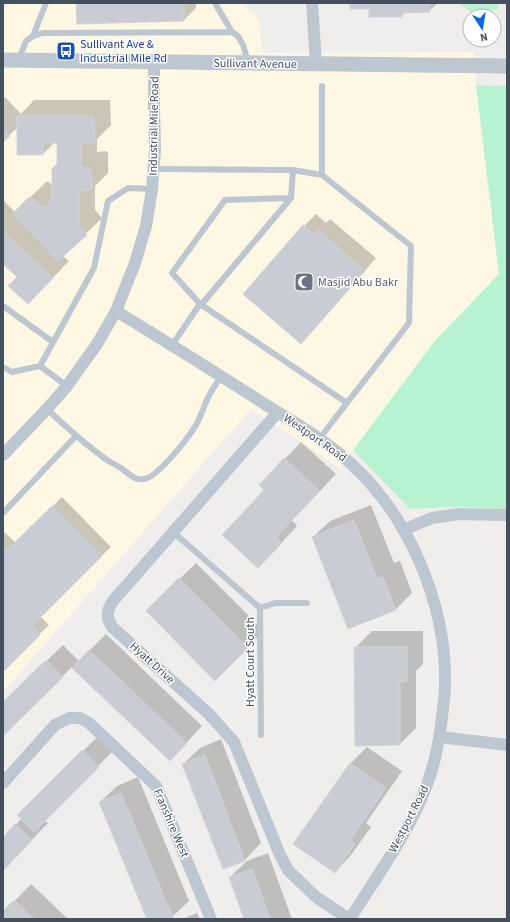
<svg xmlns="http://www.w3.org/2000/svg" width="510" height="922" font-family="'Source Sans 3',sans-serif">
<rect width="100%" height="100%" fill="#f0eded"/>
<path fill="#fdf7e4" d="M11,3h231l17,17 4,33 211,-1 2,33 23,189 -65,68 -94,126 -89,-59 -248,283v-680z"/>
<path fill="#b7f3d0" d="M462,3h36v5l-16,8h-5l-16,-11z
M476,85l31,1v423l-57,-2 -40,2 -57,-59 81,-108 65,-68z"/>
<path fill="#0003" d="M77,3h119v5l-12,12z
M351,3h87l-9,8 -24,1 -3,4z
M5,97l16,17 13,-14h76l1,25 -14,14v13l9,-1 2,2v20l-13,13v24l7,8 -39,38 6,5 -24,25 -27,-9 -15,-15v-62l12,12 31,-30h3l4,5 5,-23v-22h-3l-12,12 -25,-27 -15,14v-42z
M316,214l10,9 4,-4 46,39 -63,72 -9,-104z
M301,442l35,32 -44,46 5,6 -23,25 -8,-61 -6,-5z
M62,497l49,50 -71,69 9,9 -46,45v-139l13,12z
M371,505l23,58 6,-2 12,32 -16,16 -47,19 -36,-91 17,-16z
M196,563l68,68 -49,48 -68,-68z
M372,631h51v33l-7,7v57l-16,16 -45,-96z
M106,634l96,92 -32,34 -98,-93 -69,67v-31l60,-58 16,16z
M99,735l15,15 -70,70 4,3 -45,47v-32l19,-20 -3,-3z
M221,739l40,104 -16,17 -21,8 -41,-104 17,-16z
M367,747l35,24 -36,52 5,4 -20,28 -16,17 -40,-28 56,-81z
M138,777l51,124 -17,16 -4,2h-20l-48,-117 17,-16z
M268,853l24,66h-47l-15,-42 17,-16z
M31,884l37,35h-65v-6z
M197,913l3,6h-18z"/>
<path fill="#c9ccd3" stroke="#d1d3da" d="M76,3h108v18l-107,3z
M350,3h80v9l-28,1v4h-33v-8h-19z
M17,116h77l1,27h-14v25l8,-1 2,3 1,20 -13,1v36l8,8 -29,26 -45,-48 15,-15 4,1 9,8h4l7,-7v-31l5,-5v-21h-14v12h-26z
M3,129l7,7 -7,6z
M303,225l11,10 4,-5 47,41 -64,73 -58,-50z
M3,232l50,46 -25,26 -20,-18 9,-9 -14,-13z
M284,458l36,33 -44,46 6,6 -24,25 -36,-33 42,-45 -5,-5z
M52,506l50,50 -70,70 8,9 -37,37v-123l3,2z
M354,520l23,59 6,-2 13,33 -48,19 -36,-92z
M179,578l69,70 -33,33 -69,-70z
M354,647h53v34l-7,1v63l-45,1z
M89,650l98,93 -17,18 -98,-93z
M46,660l17,17 -60,59v-34z
M82,750l17,17 -65,65 -17,-17z
M205,755l40,106 -22,8 -41,-105z
M350,763l36,25 -36,52 5,4 -20,29 -42,-29z
M121,793l52,125 -2,1h-24l-48,-117z
M15,824l17,16 -29,31v-34z
M252,869l18,50h-26l-15,-42z
M14,900l20,19h-31v-8z"/>
<g fill="none" stroke-linecap="round" stroke-linejoin="round">
<path stroke="#bcc7d1" stroke-width="6" d="M215,3l17,29
M33,36l13,-33
M19,59l7,-18 7,-5 10,-3 189,-1 6,4 5,9 5,17
M154,169l139,1 -2,28 -66,2 -53,73 29,32 90,-107
M293,170l29,5
M3,306l50,36
M172,345l28,-41 147,99
M3,367l9,5 28,-6
M67,386l-27,-20 54,-98 14,-67 20,-13 24,1
M47,409c19,18 39,36 60,51 5,3 9,5 14,8 7,5 14,13 23,11 13,-1 45,-42 52,-54 6,-10 8,-21 14,-31 3,-6 8,-12 11,-18
M319,439l90,-116 2,-77 -89,-71v-89
M3,513l73,-77
M173,532l87,76 1,127
M260,608l15,-5h32"/>
<path stroke="#bcc7d1" stroke-width="12" d="M312,3l4,61
M116,311c49,30 99,61 147,92 29,18 59,35 85,58 61,54 99,143 97,225 0,10 -2,21 -3,31 -3,28 -9,55 -20,80 -19,44 -47,82 -72,122
M278,412l-165,189c-7,11 -7,15 -1,26l97,87 25,28 46,113 8,15 28,27 33,22
M3,455l44,-46 20,-23 30,-42 19,-33 19,-48 11,-37 6,-37 3,-39 -1,-42v-46
M403,530l29,-12 27,-4 48,1
M440,737l67,8
M3,783l52,-58 14,-7h11l9,5 67,63 55,133"/>
<path stroke="#bcc7d1" stroke-width="15" d="M3,60l504,6"/>
</g>
<defs>
<symbol id="bus-square" viewBox="-11 -11 22 22"><rect x="-9" y="-9" width="18" height="18" rx="4" fill="#1a4fb4" stroke="#fff"/><path d="M-5-6H5V4H4V6H2V4H-2V6H-4V4H-5ZM-3.5-4V0h7V-4ZM-3.5 1.2v1.5H-2V1.2ZM2 1.2v1.5H3.5V1.2Z" fill="#fff"/></symbol>
<symbol id="mosque-square" viewBox="-11 -11 22 22"><rect x="-9" y="-9" width="18" height="18" rx="4" fill="#6b7280" stroke="#fff"/><path d="M3.5-4.9A6 6 0 1 0 3.5 4.9A5 5 0 1 1 3.5-4.9Z" fill="#fff"/></symbol>
</defs>
<g fill-rule="evenodd">
<use href="#bus-square" x="55" y="40" width="22" height="22"/>
<use href="#mosque-square" x="293" y="271" width="22" height="22"/>
</g>
<g text-anchor="middle" dominant-baseline="central" stroke-width="3" stroke-linejoin="round" paint-order="stroke">
<g font-size="12" fill="#164399" stroke="#fff" text-anchor="start">
<text x="80" y="44">Sullivant Ave &amp;<tspan x="80" dy="14">Industrial Mile Rd</tspan></text>
</g>
<g font-size="12" fill="#44505d" stroke="#fff">
<text transform="translate(255 64) rotate(1)">Sullivant Avenue</text>
<text transform="translate(154 126) rotate(-89)">Industrial Mile Road</text>
<text transform="translate(315 438) rotate(35)">Westport Road</text>
<text transform="translate(250 662) rotate(-90)">Hyatt Court South</text>
<text transform="translate(152 663) rotate(42)">Hyatt Drive</text>
<text transform="translate(409 819) rotate(-63)">Westport Road</text>
<text transform="translate(171 823) rotate(67)">Franshire West</text>
</g>
<g font-size="12" fill="#5b616d" stroke="#fff" text-anchor="start">
<text x="318" y="282">Masjid Abu Bakr</text>
</g>
</g>
<rect width="510" height="922" fill="none" stroke="#44505d" stroke-width="8"/>
<g transform="translate(482 28) rotate(168)"><circle r="19" fill="#ffffff" stroke="#b4b9be"/>
<path d="M0-3L7 15L0 10L-7 15Z" fill="#0865f0"/>
<text y="-6" font-size="11" font-weight="bold" text-anchor="middle" fill="#44505d">N</text>
</g>
</svg>
